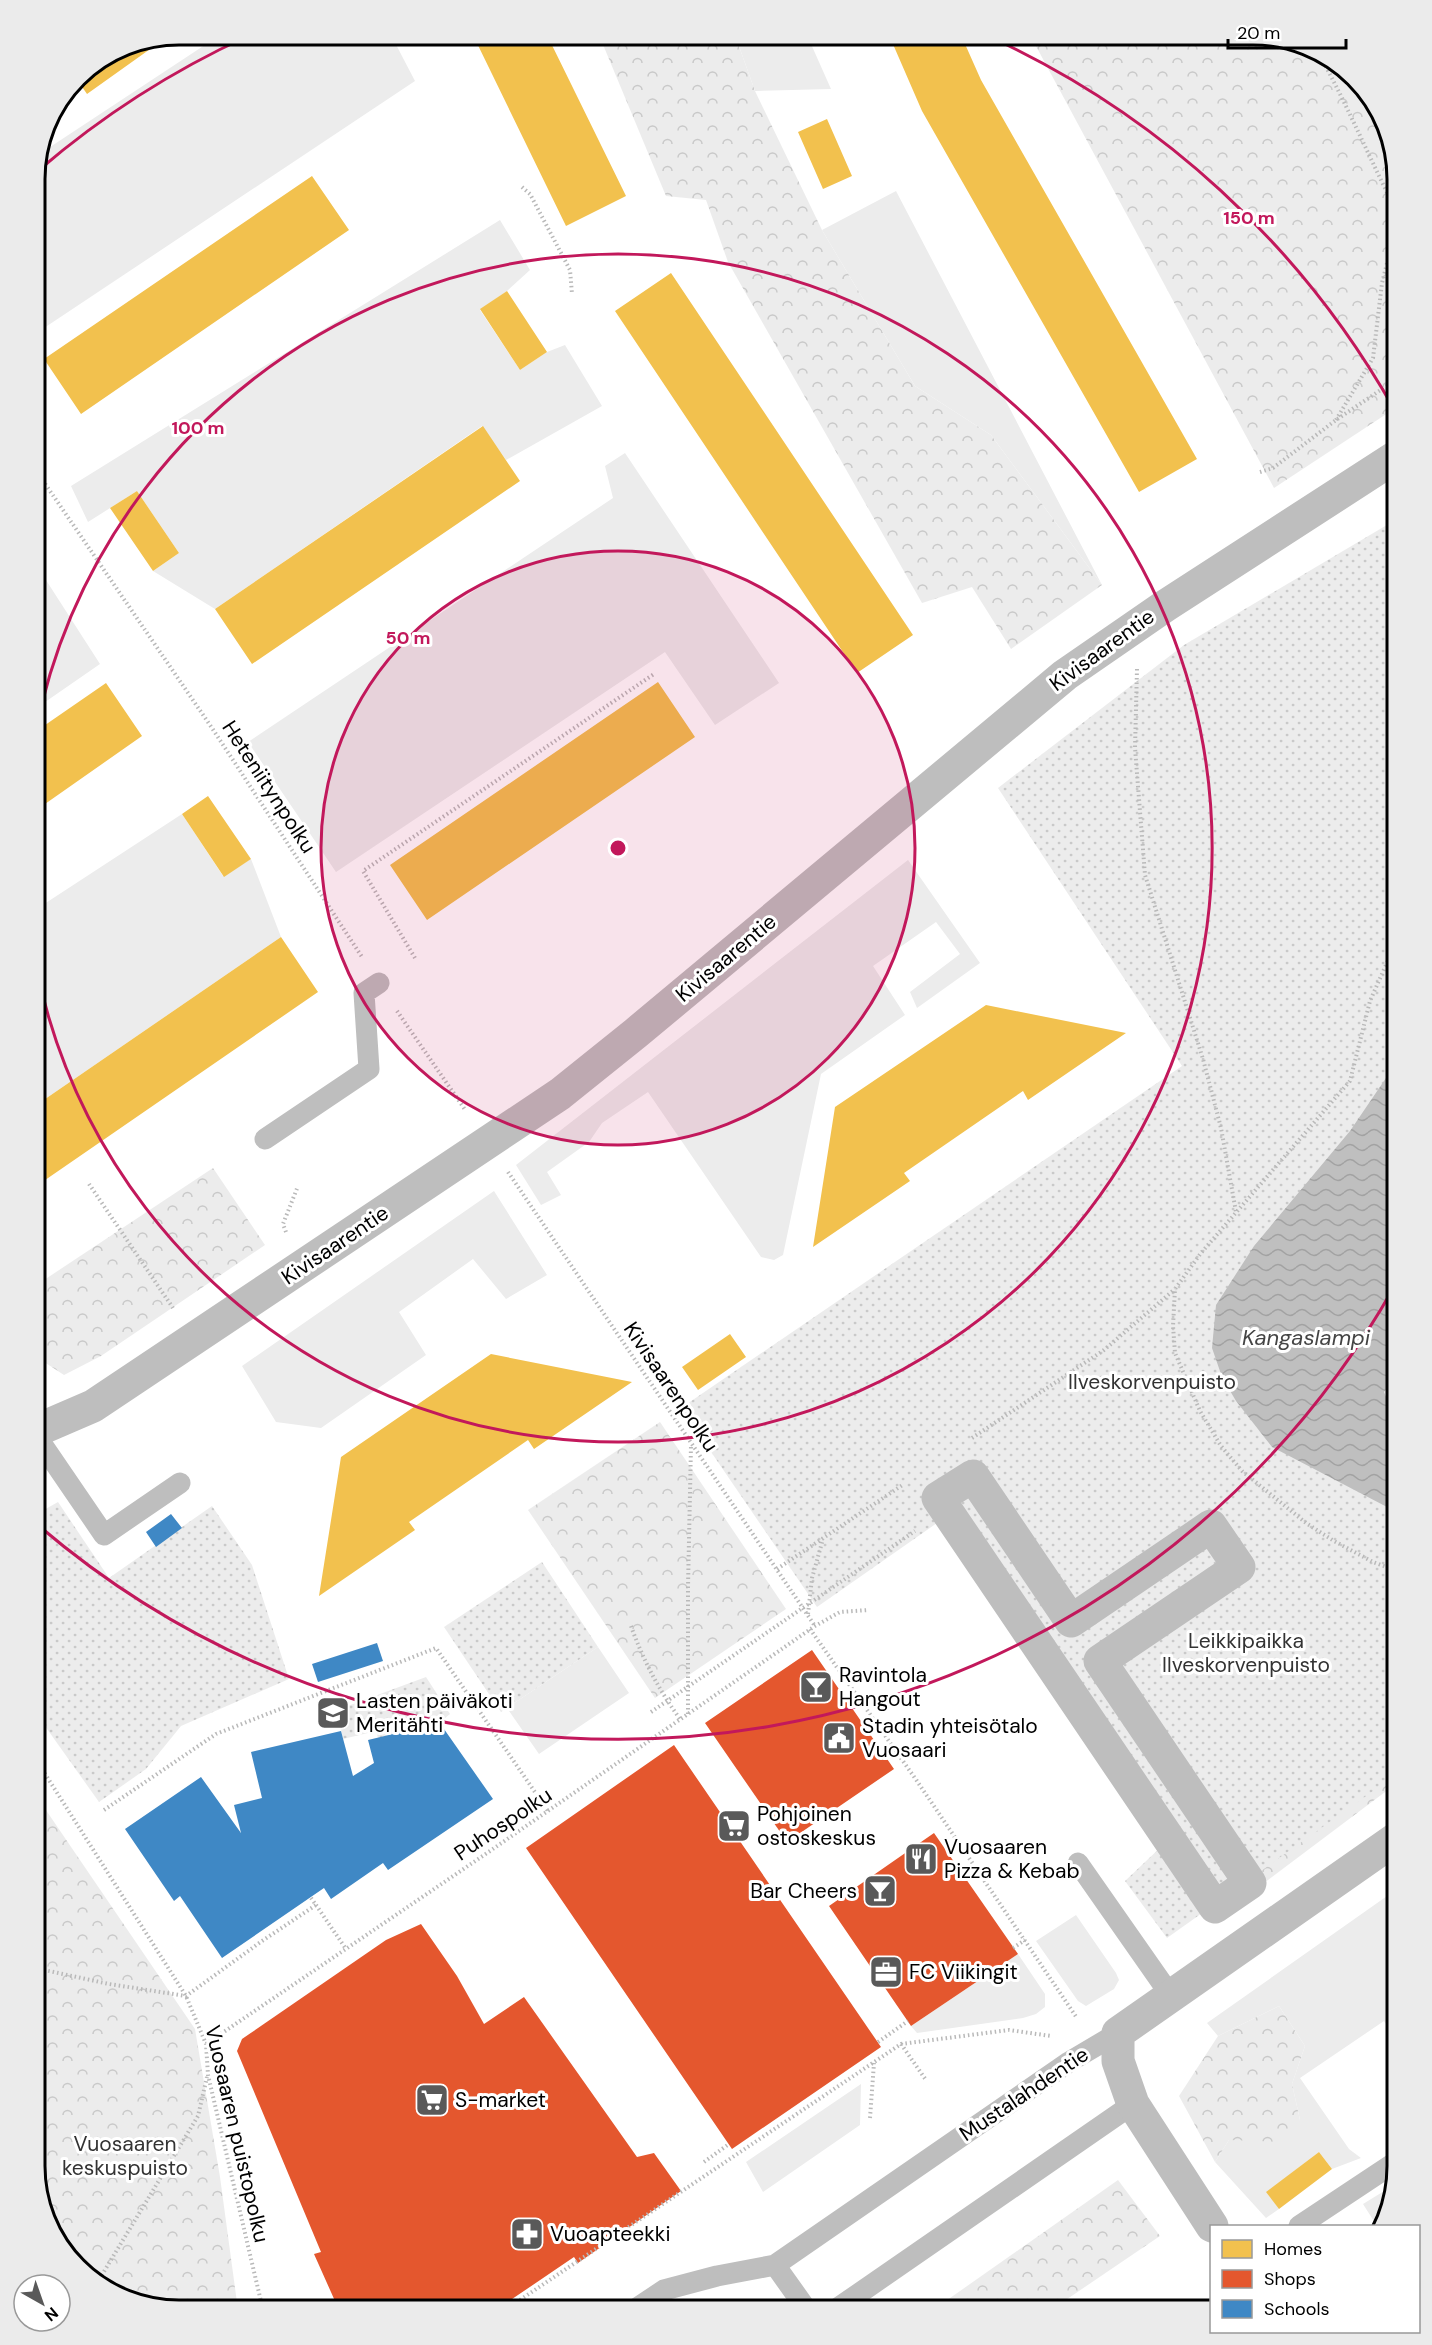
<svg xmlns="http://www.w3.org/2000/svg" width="1432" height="2345" font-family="'DM Sans',sans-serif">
<defs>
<pattern id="forest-crowns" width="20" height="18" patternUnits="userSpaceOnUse" patternTransform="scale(1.5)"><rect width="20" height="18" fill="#ececec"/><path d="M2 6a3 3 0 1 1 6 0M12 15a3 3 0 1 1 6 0" fill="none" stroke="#c9c9c9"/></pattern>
<pattern id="park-dots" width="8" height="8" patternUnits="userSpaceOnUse" patternTransform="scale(1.5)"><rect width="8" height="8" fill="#ececec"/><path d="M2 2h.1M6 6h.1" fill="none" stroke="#c9c9c9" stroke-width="1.8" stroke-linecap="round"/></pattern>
<pattern id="water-waves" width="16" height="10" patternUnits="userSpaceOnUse" patternTransform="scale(1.5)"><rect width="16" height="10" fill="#bfbfbf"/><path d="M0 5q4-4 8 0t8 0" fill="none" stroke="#a2a2a2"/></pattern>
</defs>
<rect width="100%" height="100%" fill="#fff"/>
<path fill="#ececec" d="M220,35h171l24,46 -380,253v-164l3,-15z
M735,35h72l24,54 -76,2z
M896,191l206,394 -111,-150 -76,-49 -93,-156z
M500,220l30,50 -23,21 -27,19 40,60 27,-18 18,-7 37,61 -96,54 -24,-34 -267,183 -62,-38 26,-18 -42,-62 -49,31 -17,-36z
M625,453l154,230 -64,42 -50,-73 -329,220 -88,-130 365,-244 -8,-32z
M35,563l65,101 -65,45z
M182,814l41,62 28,-17 30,78 -246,169v-196z
M908,860l72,103 -63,45 -7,-16 50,-38 -24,-32 -63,44 32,49 -84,59 -38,181 -9,5 -13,-3 -113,-165 -46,31 -13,19 -42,30 14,23 -20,10 -25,-40z
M494,1191l53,84 -41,24 -33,-40 -74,53 27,43 -105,73 -45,-6 -34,-56z
M598,1647l31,46 -90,61 -32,-46z
M1397,1889v122l-2,1 2,3v25l-13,-19 -84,57 49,71 12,9 -29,11 -13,-17 -52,40 12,17 -13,9 -51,-56 14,-22 71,-20 -8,-36 13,-38 -26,-40 -61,30 -11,-13z
M1076,1915l40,58 3,7 -5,9 -28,17 -8,-5 -42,-60z
M1018,1954l27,40v13l-9,7 -13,4 -106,15 -6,-7z
M861,2084l-1,41 -97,67 -17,-30z
M1389,2188l2,3 -10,35h-4l-14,-22z"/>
<path fill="url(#forest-crowns)" d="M599,35h136l20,56 67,139 93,156 76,49 111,150 -91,64 -39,-62 -50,16 -194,-341 -22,-62 -40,-4z
M1030,35h233l70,24 12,13 44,71 8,36v228l-123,81z
M213,1168l52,77 -164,111 -37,19 -29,-19v-70z
M660,1422l126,187 -131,89 -127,-188z
M1397,1734v49l-141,106 -25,-74z
M35,1794l160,235 25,148 18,133h-68l-71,-24 -49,-56 -15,-64z
M1279,2006l26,40 -13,38 8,36 -16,22 -55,-2 -14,22 -36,-66 39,-60z
M1118,2180l42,56 -109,74h-118z"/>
<path fill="url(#park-dots)" d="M1397,519v1255l-230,164 -42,-57 38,-36 -216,-329 -130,91 -136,-199 501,-342 -184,-278 186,-143z
M58,1502l51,76 103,-72 40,59 37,114 -108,47 -35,43 -47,33 -64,-90v-197z
M542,1562l56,85 -97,65 -57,-85z
M426,1677l24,37 -11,9 -3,-4 -16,11 -2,-2 -40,10 -2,-7 -33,8 -6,-29z"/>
<path fill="url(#water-waves)" d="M1397,1034v342l-13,16 6,14 7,2v101l-10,-2 -115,-60 -36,-46 -14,-24 -10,-29 4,-43 38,-59 96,-115 38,-56z"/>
<path fill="#f2c14e" d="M473,35h74l79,161 -60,30z
M889,35h72l20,45 216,379 -58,33 -217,-381z
M167,37l-80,57 -11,-16 48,-33z
M827,119l25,57 -29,13 -25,-57z
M312,176l37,54 -268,184 -37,-55z
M671,273l242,362 -56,38 -242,-362z
M507,291l40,61 -27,18 -40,-61z
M483,426l37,55 -268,183 -37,-55z
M137,491l42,62 -26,18 -43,-63z
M658,682l37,55 -268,183 -37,-55z
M106,683l36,53 -107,75v-79z
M208,796l43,63 -27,18 -42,-63z
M281,937l37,55 -283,195v-81z
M986,1005l140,28 -98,67 -5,-9 -119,82 6,8 -97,66 22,-140z
M730,1334l16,23 -48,33 -16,-23z
M491,1354l141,28 -98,67 -6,-9 -119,82 6,8 -96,66 22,-139z
M1319,2152l13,17 -53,40 -13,-17z"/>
<path fill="#e4572e" d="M812,1650l82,119 -107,73 -82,-119z
M674,1745l207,302 -149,102 -206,-301z
M934,1833l84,121 -107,72 -82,-120z
M421,1924l36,52 27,48 40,-27 113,160 17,-4 27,38 -103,72 -4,-6 -78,53h-157l-25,-56 7,-2 -84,-201 5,-12 144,-99z"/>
<path fill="#3f88c5" d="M171,1514l11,14 -26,19 -10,-15z
M377,1643l6,18 -65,21 -6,-18z
M437,1719l56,80 -105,71 -5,-7 -52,36 -7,-11 -102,70 -42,-62 -6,5 -49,-72 76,-52 40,56 -7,-28 28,-7 -11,-46 90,-21 12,45 21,-13 -6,-23 50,-12 2,2z"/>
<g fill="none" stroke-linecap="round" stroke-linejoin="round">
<path stroke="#b9b9b9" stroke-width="4" stroke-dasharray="1.5 3" stroke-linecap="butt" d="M1319,54c29,52 51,106 78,158
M522,187l8,7 40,76 2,24
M1336,420l37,-62 9,-75 15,-59
M35,469l177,259 150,229
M1260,472l13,-4 63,-48 61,-41
M1137,669l-2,79 10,127 58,184 18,69 15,84
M1396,726l1,7
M1392,748l5,-4
M415,958l-52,-87 291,-197
M397,1011l69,100
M508,1172l307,454
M89,1184l84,124
M286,1232l-3,-8 15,-38
M972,1438l132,-88 71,-61
M777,1569l127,-85
M1397,1571l-24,-9 -39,-21 -28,-18 -64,-52 -21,-25 -21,-35 -25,-58 -2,-27 2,-37 26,-36 149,-172 20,-80 27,-61
M808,1614l4,-36 11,-39
M631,1626c12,34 28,64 49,93
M810,1629l107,152 160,237
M651,1712l264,-181
M688,1714v-127l3,-142
M35,1758l151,238 20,48 2,31 55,235
M104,1810l112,-76 220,-86 112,163
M316,1905l30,44
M1013,1948l12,-8
M35,1968l74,16 77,12 76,-55 54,-36 -5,-7
M878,2042l30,-21
M206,2044l284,-193 325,-225 25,-14 28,-2
M901,2044l25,36
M870,2118l4,-55
M704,2162l25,-18
M97,2283l101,-167 9,-39
M505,2310l396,-266 108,-14 42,6"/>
<path stroke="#bebebe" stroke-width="21" d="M265,1139l104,-70 -5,-76 15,-10
M35,1434l69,101 76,-52
M1078,1863l93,133
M1299,2226l98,-65
M775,2265l32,45
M634,2310l30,-20 53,-14 58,-11 294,-203 49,-29
M835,2310l298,-206"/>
<path stroke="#bebebe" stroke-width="33" d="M35,1431l58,-25 467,-312 76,-61 429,-358 100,-69 232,-150
M973,1476l98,145 140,-95 28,41 -139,94 150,222 -35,24 -277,-409z
M1212,2226l-79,-122 -15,-43v-28l279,-195"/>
</g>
<circle cx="618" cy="848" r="297" fill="#c2185b" fill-opacity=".12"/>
<g fill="none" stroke="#c2185b" stroke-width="3">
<circle cx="618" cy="848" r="297"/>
<path d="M35 735A594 594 0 1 1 35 961"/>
<path d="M1394 1287A892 892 0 0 1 39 1526M39 170A892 892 0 0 1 248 36M988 36A892 892 0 0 1 1394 409"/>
</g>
<defs>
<symbol id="bar-square" viewBox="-11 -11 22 22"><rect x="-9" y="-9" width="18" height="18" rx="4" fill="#595959" stroke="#fff"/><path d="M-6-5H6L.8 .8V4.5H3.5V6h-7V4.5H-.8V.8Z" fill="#fff"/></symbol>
<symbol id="school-square" viewBox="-11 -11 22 22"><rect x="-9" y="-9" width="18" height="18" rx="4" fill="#595959" stroke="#fff"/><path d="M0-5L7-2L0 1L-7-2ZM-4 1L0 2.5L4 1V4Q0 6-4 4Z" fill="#fff"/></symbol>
<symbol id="civic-square" viewBox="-11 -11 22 22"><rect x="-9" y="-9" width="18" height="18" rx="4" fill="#595959" stroke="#fff"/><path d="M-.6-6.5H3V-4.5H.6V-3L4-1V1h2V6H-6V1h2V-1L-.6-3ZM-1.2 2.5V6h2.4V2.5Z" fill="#fff"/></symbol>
<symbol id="supermarket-square" viewBox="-11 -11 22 22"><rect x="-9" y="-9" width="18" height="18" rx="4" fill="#595959" stroke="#fff"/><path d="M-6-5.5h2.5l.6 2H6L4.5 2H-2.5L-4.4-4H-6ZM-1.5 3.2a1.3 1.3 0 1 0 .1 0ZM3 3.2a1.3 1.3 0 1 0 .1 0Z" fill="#fff"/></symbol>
<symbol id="restaurant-square" viewBox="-11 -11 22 22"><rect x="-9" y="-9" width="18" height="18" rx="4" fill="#595959" stroke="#fff"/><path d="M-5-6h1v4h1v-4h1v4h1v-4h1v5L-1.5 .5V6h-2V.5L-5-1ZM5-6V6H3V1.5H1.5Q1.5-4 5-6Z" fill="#fff"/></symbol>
<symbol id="office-square" viewBox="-11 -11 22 22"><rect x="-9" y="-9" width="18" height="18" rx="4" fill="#595959" stroke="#fff"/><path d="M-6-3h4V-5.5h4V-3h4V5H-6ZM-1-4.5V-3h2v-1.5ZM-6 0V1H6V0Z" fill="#fff"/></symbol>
<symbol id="pharmacy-square" viewBox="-11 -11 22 22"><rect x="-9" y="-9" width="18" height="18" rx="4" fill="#595959" stroke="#fff"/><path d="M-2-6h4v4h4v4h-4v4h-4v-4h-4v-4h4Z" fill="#fff"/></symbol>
</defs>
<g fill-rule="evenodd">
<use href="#bar-square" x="797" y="1668" width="38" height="38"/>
<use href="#school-square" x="314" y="1694" width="38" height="38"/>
<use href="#civic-square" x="820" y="1719" width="38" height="38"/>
<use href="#supermarket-square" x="715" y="1807" width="38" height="38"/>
<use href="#restaurant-square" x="902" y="1840" width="38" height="38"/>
<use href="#bar-square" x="861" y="1872" width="38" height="38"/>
<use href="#office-square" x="867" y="1953" width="38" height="38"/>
<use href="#supermarket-square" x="413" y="2081" width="38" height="38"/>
<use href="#pharmacy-square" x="508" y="2215" width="38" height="38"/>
</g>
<g text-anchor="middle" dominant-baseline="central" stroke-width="6" stroke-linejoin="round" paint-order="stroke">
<g font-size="21" fill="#000" stroke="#fff">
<text transform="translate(1102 650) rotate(-36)">Kivisaarentie</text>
<text transform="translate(269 787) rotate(57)">Heteniitynpolku</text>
<text transform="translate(726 958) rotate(-40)">Kivisaarentie</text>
<text transform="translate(335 1245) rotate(-34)">Kivisaarentie</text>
<text transform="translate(671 1387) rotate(56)">Kivisaarenpolku</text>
<text transform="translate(503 1824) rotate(-34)">Puhospolku</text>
<text transform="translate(1024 2094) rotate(-34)">Mustalahdentie</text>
<text transform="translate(237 2134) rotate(77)">Vuosaaren puistopolku</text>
</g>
<g font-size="21" fill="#333" stroke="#fff">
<text x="1152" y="1382">Ilveskorvenpuisto</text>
<text x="1246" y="1641">Leikkipaikka<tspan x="1246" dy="24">Ilveskorvenpuisto</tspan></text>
<text x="125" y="2144">Vuosaaren<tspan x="125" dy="24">keskuspuisto</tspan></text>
</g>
<g font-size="21" fill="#000" stroke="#fff" text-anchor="start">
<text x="839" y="1675">Ravintola<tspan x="839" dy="24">Hangout</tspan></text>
<text x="356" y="1701">Lasten päiväkoti<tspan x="356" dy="24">Meritähti</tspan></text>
<text x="862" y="1726">Stadin yhteisötalo<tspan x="862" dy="24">Vuosaari</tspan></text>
<text x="757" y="1814">Pohjoinen<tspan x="757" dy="24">ostoskeskus</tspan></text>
<text x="944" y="1847">Vuosaaren<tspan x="944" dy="24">Pizza &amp; Kebab</tspan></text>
<text x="857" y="1891" text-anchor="end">Bar Cheers</text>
<text x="909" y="1972">FC Viikingit</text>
<text x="455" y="2100">S-market</text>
<text x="550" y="2234">Vuoapteekki</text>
</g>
<g font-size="22" font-style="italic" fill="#444" stroke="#fff">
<text x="1306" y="1337">Kangaslampi</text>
</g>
</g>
<path d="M0 0H1432V2345H0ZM179 45H1253A134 134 0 0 1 1387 179V2166A134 134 0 0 1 1253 2300H179A134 134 0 0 1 45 2166V179A134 134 0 0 1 179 45Z" fill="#ebebeb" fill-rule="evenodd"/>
<path fill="none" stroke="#000" stroke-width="3" d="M179 45H1253A134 134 0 0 1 1387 179V2166A134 134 0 0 1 1253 2300H179A134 134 0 0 1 45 2166V179A134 134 0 0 1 179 45Z"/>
<circle cx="618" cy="848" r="9" fill="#c2185b" stroke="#fff" stroke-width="3"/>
<g font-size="18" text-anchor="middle" font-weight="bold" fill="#c2185b" stroke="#fff" stroke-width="6" stroke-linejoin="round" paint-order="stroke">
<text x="1249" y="224">150 m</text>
<text x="198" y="434">100 m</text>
<text x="408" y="644">50 m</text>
</g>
<rect x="1210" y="2225" width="210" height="108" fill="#ffffff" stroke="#999999" stroke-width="1.5"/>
<rect x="1222" y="2240" width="30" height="18" fill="#f2c14e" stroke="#999999" stroke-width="1.5"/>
<text x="1264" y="2255" font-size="18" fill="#000000">Homes</text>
<rect x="1222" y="2270" width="30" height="18" fill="#e4572e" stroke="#999999" stroke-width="1.5"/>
<text x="1264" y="2285" font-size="18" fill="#000000">Shops</text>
<rect x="1222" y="2300" width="30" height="18" fill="#3f88c5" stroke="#999999" stroke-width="1.5"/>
<text x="1264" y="2315" font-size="18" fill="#000000">Schools</text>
<g transform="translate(42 2303) rotate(140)"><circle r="28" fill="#ffffff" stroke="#999999" stroke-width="1.5"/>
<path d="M0-4.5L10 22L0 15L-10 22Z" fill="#595959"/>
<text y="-9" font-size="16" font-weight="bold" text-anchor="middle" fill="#000000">N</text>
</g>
<path d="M1228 39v9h118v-9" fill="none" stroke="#000000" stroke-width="3"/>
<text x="1237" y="39" font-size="18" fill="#000000" stroke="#ffffff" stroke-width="4.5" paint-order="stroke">20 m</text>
</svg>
